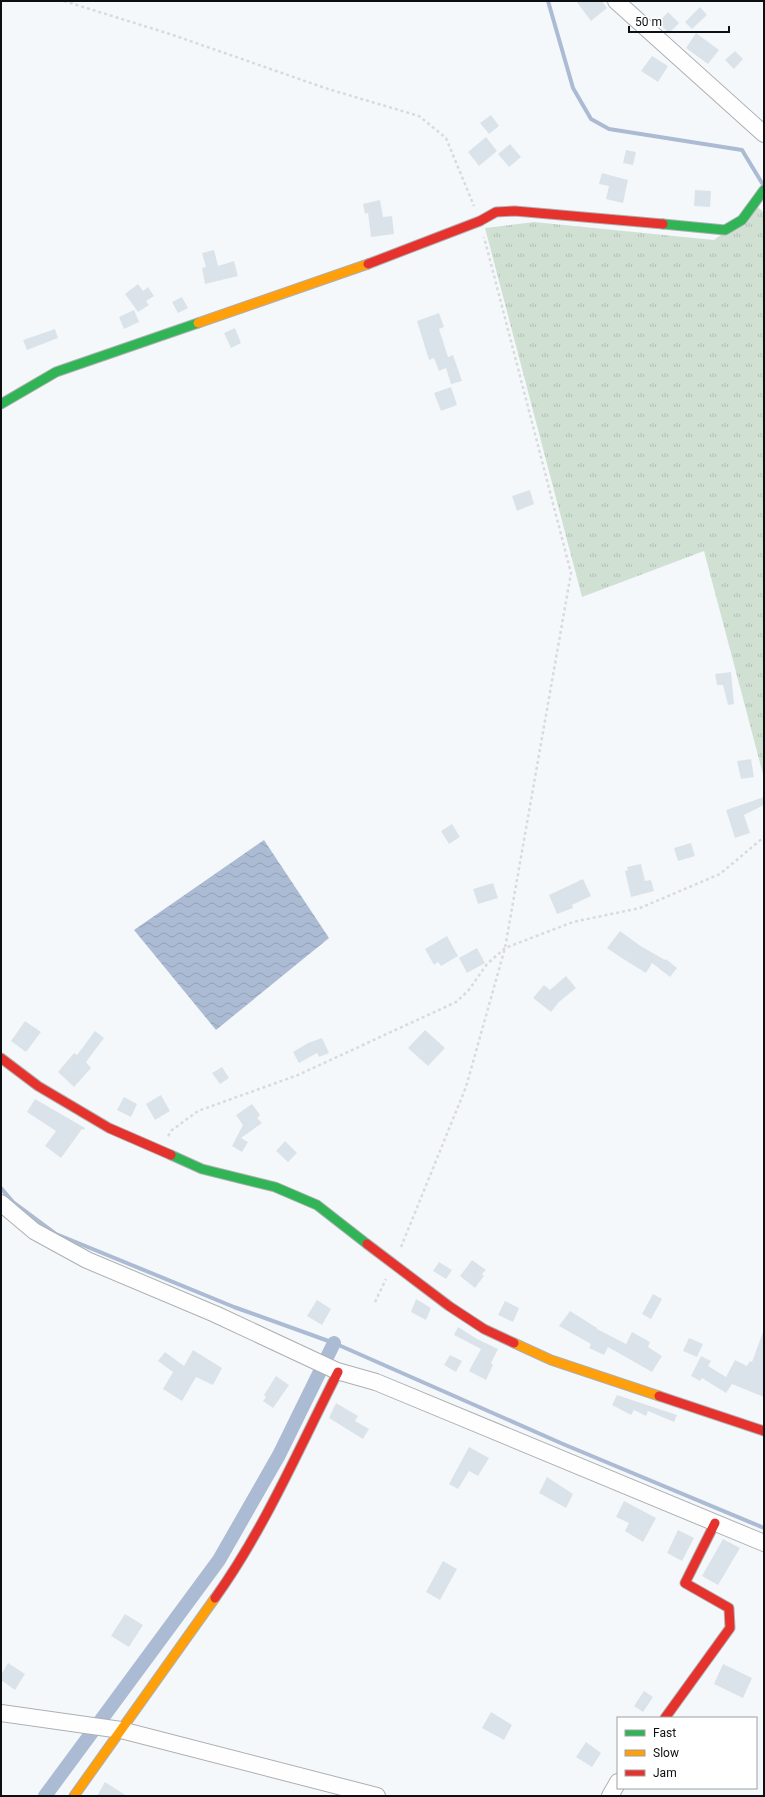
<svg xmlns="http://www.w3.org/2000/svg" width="765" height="1797" font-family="Roboto,sans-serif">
<defs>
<pattern id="grass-tufts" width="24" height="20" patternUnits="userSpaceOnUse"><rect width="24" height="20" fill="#d0e1d4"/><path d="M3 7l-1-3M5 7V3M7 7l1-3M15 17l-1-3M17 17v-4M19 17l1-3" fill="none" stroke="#b1c0b5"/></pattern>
<pattern id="water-waves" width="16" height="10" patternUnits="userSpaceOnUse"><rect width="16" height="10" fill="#acbbd4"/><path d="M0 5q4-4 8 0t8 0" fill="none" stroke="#93a0b5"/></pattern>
</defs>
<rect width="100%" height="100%" fill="#f5f8fb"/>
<path fill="url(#grass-tufts)" d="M757,207l7,5v566l-60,-227 -122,46 -97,-369 49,-6 180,18z"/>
<path fill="url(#water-waves)" d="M264,840l65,98 -113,92 -82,-100z"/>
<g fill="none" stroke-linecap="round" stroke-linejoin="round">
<path stroke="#acbbd4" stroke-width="4" d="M548,1l25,87 18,31 18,10 133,21 20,33
M1,1188l12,14 43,32 178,73 100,36 229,101 201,84"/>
<path stroke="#acbbd4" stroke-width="14" d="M45,1796l174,-236 60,-105 55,-112"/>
</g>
<path fill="#dbe3ea" d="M576,1h26l5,7 -16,13z
M700,7l7,8 -15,14 -7,-7z
M668,12l11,11 -10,10 -11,-10z
M696,33l23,17 -11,14 -22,-16z
M735,51l8,8 -9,10 -9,-9z
M652,56l16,10 -10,16 -17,-11z
M491,115l8,11 -10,8 -9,-11z
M486,137l11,14 -18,15 -11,-14z
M510,144l11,13 -12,10 -11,-13z
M626,150l10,2 -3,13 -10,-2z
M602,173l26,7 -5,23 -17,-4 3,-13 -10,-2z
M695,190l16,1 -1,16 -16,-1z
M380,200l3,17 9,-1 2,18 -23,3 -3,-24 -3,1 -2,-10z
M214,250l4,16 16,-5 4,15 -33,8 -3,-16 4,-1 -4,-14z
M138,284l5,7 5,-4 6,9 -8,5 3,4 -11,7 -13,-18z
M182,297l6,11 -10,5 -6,-11z
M134,310l5,12 -15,7 -5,-12z
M439,313l5,14 -5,2 9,28 5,-2 9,26 -11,3 -5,-16 -7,3 -5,-13 -5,2 -12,-39z
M235,328l6,15 -10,5 -7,-15z
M55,329l3,9 -31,12 -4,-10z
M451,387l6,18 -16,6 -7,-18z
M530,490l4,14 -17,7 -5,-15z
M731,672l3,32 -6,1 -5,-20h-6l-2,-11z
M751,759l3,18 -13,2 -4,-18z
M764,797v8l-20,10 6,18 -15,5 -9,-28z
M452,824l8,13 -11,7 -8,-13z
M691,843l4,13 -17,5 -4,-13z
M641,864l4,17 6,-1 3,11 -23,6 -6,-26 3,-1 -1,-3z
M583,879l8,17 -19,9 1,3 -16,6 -8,-19z
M493,883l5,15 -20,6 -5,-15z
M620,931l19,14 26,15 1,-1 11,9 -7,9 -18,-14 -6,10 -26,-16 -13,-9z
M447,936l11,20 -17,10 -3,-4 -4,3 -9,-16z
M477,948l8,15 -18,10 -8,-15z
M566,976l10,12 -17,14 -8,10 -18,-14 11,-13 6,5z
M25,1021l16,11 -15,20 -15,-11z
M425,1030l20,18 -17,18 -20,-18z
M95,1031l9,7 -18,24 5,6 -17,19 -16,-15 16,-19 3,2z
M322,1038l7,15 -10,4 -2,-4 -18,10 -6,-11 15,-9z
M222,1067l7,11 -9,6 -8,-11z
M161,1095l9,16 -15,9 -9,-16z
M124,1097l13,7 -6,13 -14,-7z
M35,1099l50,29 -1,2 -2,-1 -21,29 -16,-12 11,-15 -29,-19z
M252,1104l8,11 -3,3 5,5 -21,15 7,4 -6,10 -10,-6 11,-21 -7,-10z
M285,1141l12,12 -9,9 -12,-11z
M472,1260l14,10 -4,4 2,2 -9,12 -15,-12z
M439,1262l13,8 -6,9 -13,-8z
M653,1294l9,5 -11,20 -9,-5z
M416,1299l15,9 -5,12 -15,-8z
M317,1300l14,9 -9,16 -15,-9z
M505,1301l14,7 -6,14 -15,-7z
M570,1311l27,17v1l29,15 6,-12 18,10 -2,5 14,9 -10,16 -44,-25 -4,8 -15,-7 2,-4 -32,-18z
M458,1327l19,12 21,10 -7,14 2,2 -7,15 -17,-9 12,-22 -27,-14z
M763,1332l1,65 -32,-13 -6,9 -24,-15 -2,3 -9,-5 10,-20 10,5 -3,5 18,11 9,-17 12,6 3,-5 2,1z
M689,1338l14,6 -6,13 -14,-6z
M193,1350l29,18 -9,17 -17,-8 -14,24 -19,-12 10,-17 -15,-11 7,-9 19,14z
M450,1355l12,6 -6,11 -12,-7z
M276,1376l13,9 -16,23 -10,-7 3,-4 -2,-2z
M617,1395l60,20 -3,7 -26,-11 -2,5 -12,-6 -3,5 -19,-10z
M336,1403l22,13 -3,5 14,8 -6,10 -34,-21z
M469,1447l20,11 -11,18 -9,-5 -11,18 -9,-5z
M547,1477l26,17 -7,14 -27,-15z
M624,1501l32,17 -13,24 -18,-11 4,-8 -13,-6z
M678,1530l16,8 -12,23 -15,-8z
M723,1539l17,9 -22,37 -16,-9z
M443,1561l14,8 -17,31 -14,-8z
M125,1614l18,11 -14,22 -18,-11z
M8,1663l17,11 -10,16 -14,-10v-5z
M723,1664l29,14 -9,20 -29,-14z
M644,1691l9,6 -10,15 -9,-6z
M491,1712l21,13 -8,15 -22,-12z
M586,1742l15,11 -9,14 -16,-10z
M105,1782l22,14h-30z"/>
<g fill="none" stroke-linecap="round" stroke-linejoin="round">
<defs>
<path id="street" d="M616,1l148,133
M1,1203l33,28 53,29 128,54 122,57 39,11 388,161
M1,1713l120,17 256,66
M610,1796l8,-14"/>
<path id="fast" d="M663,224l62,6 17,-10 22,-30
M1,404l55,-32 142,-49
M171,1155l31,14 73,18 42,18 50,39"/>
<path id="slow" d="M198,323l170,-59
M514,1343l37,17 108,36
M74,1796l141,-198"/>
<path id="jam" d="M368,264l112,-43 16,-9 19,-1 148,13
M1,1058l37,28 71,42 62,27
M367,1244l82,62 35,23 30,14
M659,1396l105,35
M215,1598c50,-70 84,-150 123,-226
M665,1718l65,-90 -1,-20 -44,-25 30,-60"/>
</defs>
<use href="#street" stroke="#adb0b2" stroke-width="18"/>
<use href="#fast" stroke="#adb0b2" stroke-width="11"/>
<use href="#slow" stroke="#adb0b2" stroke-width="11"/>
<use href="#jam" stroke="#adb0b2" stroke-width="11"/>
<path stroke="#d9dadc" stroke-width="2.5" stroke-dasharray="3 3" stroke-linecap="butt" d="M64,1l106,33 158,55 91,27 27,22 28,68
M168,1136l4,-6 26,-19 100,-36 158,-73 12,-11 19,-27 18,-16 68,-26 67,-14 80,-34 44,-37
M401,1247l65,-160 39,-139 66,-375 -87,-336
M375,1302l11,-23"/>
<use href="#street" stroke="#fefefe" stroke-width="16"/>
<use href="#fast" stroke="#30b455" stroke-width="9"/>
<use href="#slow" stroke="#ff9f0a" stroke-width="9"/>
<use href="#jam" stroke="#e5322d" stroke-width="9"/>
</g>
<rect width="765" height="1797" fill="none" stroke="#0d1012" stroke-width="4"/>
<rect x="617" y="1717" width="140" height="72" fill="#ffffff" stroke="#9e9fa0"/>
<rect x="625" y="1730" width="20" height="6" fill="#30b455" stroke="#9e9fa0"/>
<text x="653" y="1737" font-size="12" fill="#0d1012">Fast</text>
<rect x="625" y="1750" width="20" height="6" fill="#ff9f0a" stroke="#9e9fa0"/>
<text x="653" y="1757" font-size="12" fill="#0d1012">Slow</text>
<rect x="625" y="1770" width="20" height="6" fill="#e5322d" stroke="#9e9fa0"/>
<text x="653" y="1777" font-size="12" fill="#0d1012">Jam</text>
<path d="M629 26v6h100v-6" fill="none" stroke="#0d1012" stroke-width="2"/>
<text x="635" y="26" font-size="12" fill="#0d1012" stroke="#ffffff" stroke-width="3" paint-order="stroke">50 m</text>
</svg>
